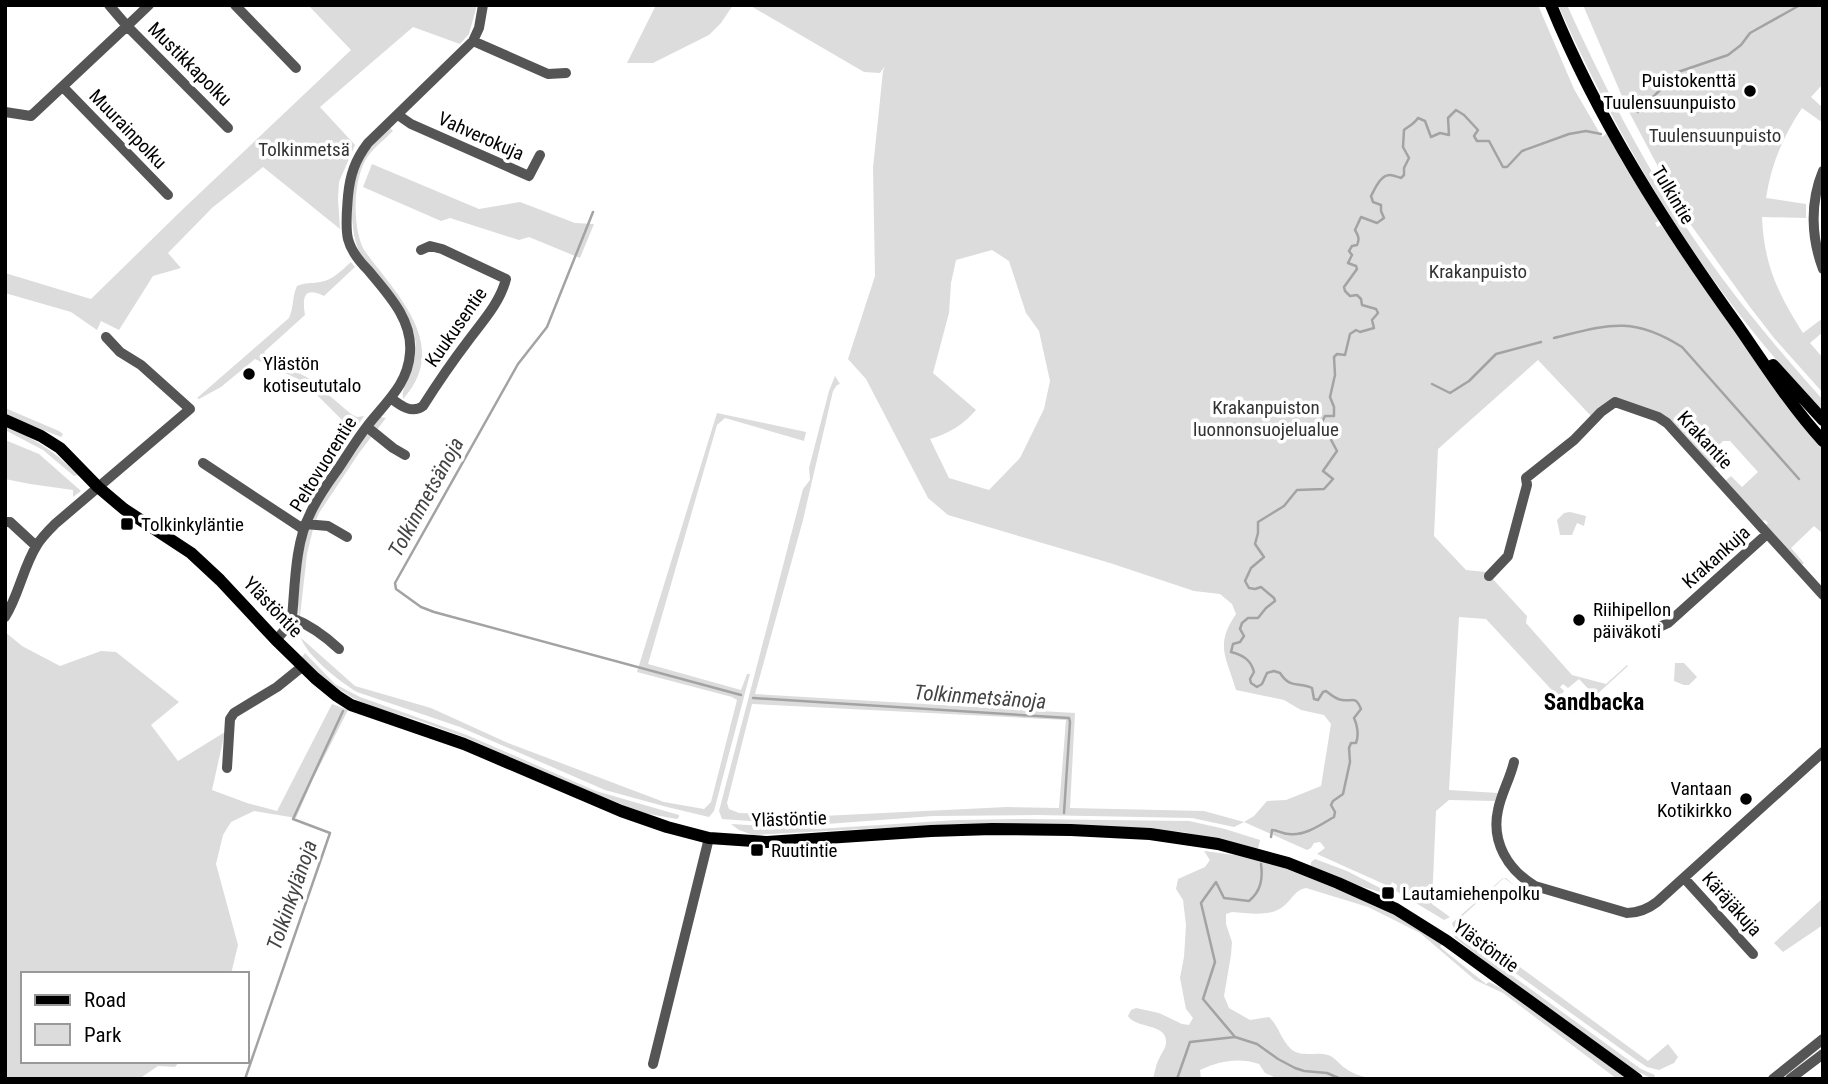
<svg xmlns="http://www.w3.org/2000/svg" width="1828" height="1084" font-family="'Roboto Condensed',sans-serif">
<rect width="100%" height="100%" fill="#fff"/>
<path fill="#dcdcdc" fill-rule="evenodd" d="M308,5h169l-8,29 -9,10 -47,-17 -93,80 35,38 -16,37 -1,17 2,30 -77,-62 -51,41 -44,45 13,15 -28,8 -34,54 -18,-9 -4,9 -26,-18 -66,-19v-20l86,26 92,-90 168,-159z
M656,5h77l-12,18 -12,12 -56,28h-26z
M749,5h789l36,84 28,48 5,-4 13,25 39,63 -4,2 2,4 4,-2 79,114 58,80 25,29v86l-9,-8 -23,22 13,15 -3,2 -35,-40 2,-2 -3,-3 -2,1 -38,-40 6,-5 11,11 16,-15 -28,-31h-7l-4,4 -2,9 3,4 -2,3 2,3 -7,4 -38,-42 -61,-28 -23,18 -53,-56 -100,89 -4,87 32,34 20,2 5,5 36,39 -1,7 46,52 34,9 21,-19 1,1 -33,30 -16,-17 -11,9 -5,-4 -3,3 4,4 -2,3 15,17 -3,3 -88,-95 -27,-2 -10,173 49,3 -3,8 -46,-1 -13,11 -4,93 18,13 -6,3 -48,-29 1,-6 -5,-3 -2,5 -4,-2 -69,-31 8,-6 -5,-6 -6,1 -3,5 -4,2 -63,-28 -10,5 -42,-9 -155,-3 -104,1 -106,8h-33l-72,-5 -3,-8 84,-322 7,-9 -1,-12 20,-77 6,-15 5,8 -3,1 -4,6 -30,129 -48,174 320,19 -5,95 134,3 40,11 10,-6 13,-15 19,-1 35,-14 10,-62 -7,-9 -23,-5 -17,-10 -48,-10c-9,-32 -22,-44 0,-76l-4,-10 -12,-10 -26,-3 -84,-28 -162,-48 -20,-17 -62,-119 -18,-20 27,-83 -2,-108 10,-97 2,-5 -5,7 -16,-1zM992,250l17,11 17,52 13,18 11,50 -6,28 -24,49 -31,32 -40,-12 -19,-39c18,-5 33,-14 46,-29l-43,-37 16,-60 2,-30 5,-23zM752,704l314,16 -7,88 -52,-1 -185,9 -83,-3 -10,-4 -2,-6z
M1558,5h9c35,77 73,152 119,222 41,62 88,118 137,173v12c-35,-38 -69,-77 -100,-119 -66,-89 -119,-186 -165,-288z
M1583,5h240v79l-12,13 12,11v15l-21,-15c-19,28 -31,57 -36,90l40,6v14l-44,-1c2,49 16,76 41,116l20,-15v14l-13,11 13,15v35l-49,-55 -24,-31 -67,-93 -56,-106z
M390,128l3,3c-9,9 -20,17 -27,28 -13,22 -14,68 -2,91 31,43 88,95 39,149 -1,-8 2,-13 5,-21 6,-15 11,-32 5,-47 -4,-12 -23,-41 -31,-51 -6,-9 -15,-16 -21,-25 -12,-20 -12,-69 -2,-90 7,-15 20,-25 31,-37z
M372,164l107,45 41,-7 55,21 19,1 -14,34 -51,-21 -10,3 -69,-22 -9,3 -78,-34z
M351,262l4,5 -31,29c-20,-10 -22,1 -19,19l-41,37 3,4 43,23 41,35 6,3 7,-1 -13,19 -3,-9 -40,-40 -9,8 -2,-1 4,-10 -3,-4 -43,-20 -34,28 -22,12 -2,-1 92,-80c5,-11 3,-21 8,-32 9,-4 14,-2 23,-4 13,-2 22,-12 31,-20z
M5,408l54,23 4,3 -2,3 -56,-22z
M717,413l89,19 -2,9 -79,-23 -8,7 -69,239 93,26 6,-16h3l-36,137 -5,6 -42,-10 -62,-17 -145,-63 -103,-35c-17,-10 -50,-36 -56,-54l54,48 76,22 77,35 156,59 40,7 7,-7 26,-102 -5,-3 -95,-25z
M381,417l5,1 -27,35 -40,60 -5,12 -7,29 -8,71 -1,-23 4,-43 6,-30 11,-23 49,-74z
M5,426c31,13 49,25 73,49l-4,1 -31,-26 -38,-20z
M5,440l34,14 42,37 -8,6v-7l-43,-6 -25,-5z
M1570,512l16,4 -2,10 -7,-3 -5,12h-12l-3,-15 7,-7z
M5,632l17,14 38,20 41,-15 15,1 63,50 -28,23 27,36 47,-29 -13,58 35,13 30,8 55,-107 16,6 -35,69 -17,39 -42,-7 -23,11 -8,13 -7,29 22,81 -7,29h-208v87h157l-5,6 -17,-1 -19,13h-134z
M305,653l30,31 25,13 107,38 129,56 83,24v2l-2,2 -34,-6 -57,-23 -122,-53 -47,-17 -47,-14 -19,-9 -24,-16 -25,-24z
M1675,663h9l13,14 -8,8h-5l-10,-4z
M1024,819l165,2 36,8 35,11 -2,9 -75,-17 -109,-7 -117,-1 -204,11 -14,-5 -8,-6 86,5 140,-9z
M1204,851l38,5 42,12 78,31 37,17 43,28 -2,3 46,37 3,-2 16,8 123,89h-11l-114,-86 -28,-13 -55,-47 -52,-26 -62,-19c-11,2 -13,10 -21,17 -14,13 -36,8 -53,7l-6,2v10l6,18 -1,13 -7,41 5,12 21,12 19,-3c10,9 12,23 22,32 10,9 25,2 37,6 7,2 11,9 17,13 7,6 17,8 26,11h-92l-14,-6 -6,-9c-20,-7 -40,-3 -59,6l1,9h-48c2,-7 3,-16 7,-22 2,-5 6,-9 6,-15 1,-19 -30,-13 -38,-26l3,-6 5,-2 23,5 23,11 7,1 4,-7 -7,-9 -6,-31 4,-21 2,-32 -3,-25 -7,-11 2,-10 27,-12 5,-7z
M1315,859l32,12 37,19 -1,3 -23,-7 -49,-19v-5z
M1503,878h3l9,8 -11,-8 -47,43 191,140 20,-17 10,13 -4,6 -15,7 -12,-3 -12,-8 -181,-130 -2,-6z
M1823,898v27l-40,27 -9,-9z
M1456,935l185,134 14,6 -2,4 -27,-13 -129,-95 -43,-34z"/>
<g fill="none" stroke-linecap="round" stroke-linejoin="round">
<path stroke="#a3a3a3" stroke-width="2.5" d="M1638,112l40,-40 50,-17 13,-10 9,-12 50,-28
M593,212l-46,115 -29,37 -123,219 1,6 25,18 13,5 307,83
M1554,338c53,-13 78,-23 128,9l117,132
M1432,384l18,9 19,-12 27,-27 45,-12
M753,698l316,20 1,4 -6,91
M1271,837l1,-7c6,0 10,4 17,4 16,2 31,-9 45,-17l1,-5 -4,-7 2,-4 10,-7 7,-32 -1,-14 2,-5h5c3,-8 1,-18 -2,-25l7,-9c-6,-14 -8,-7 -19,-9 -7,-1 -11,-5 -16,-9l-3,1 -5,8 -4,-1 -2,-11c-13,-7 -21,2 -32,-15l-6,-2 -7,2 -5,11 -5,3 -6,-4 -1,-4 4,-7c-3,-12 -11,-17 -23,-20l2,-8 7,-2 4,-6 -4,-7 2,-6 6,-5h10l8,-10 9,-7 -1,-3 -13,-11 -6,2 -6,-1 -4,-7 6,-13 13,-11 -9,-13 3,-11v-11l26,-16 13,-16 27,-1 9,-10 -10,-8 14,-20 -8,-15 -9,-10 5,-10h9v-9l-4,-10 5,-22 -1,-18 3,-3 8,1 5,-21 6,-4 4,2 14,-4 -2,-8 6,-7 -2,-4 -14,-4 -1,-6 -4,-4 -7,1 -5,-5 -1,-4 13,-18 -1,-3 -8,-3 4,-8 -3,-4 3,-5 5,-1c3,-6 1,-10 -2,-15l6,-13 16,6 7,-5 -3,-7v-6l-8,-3 -2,-6c4,-7 9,-21 19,-21 4,0 7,2 11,3l3,-3v-7l5,-10 -6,-11 1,-17c5,-4 10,-6 14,-12l7,3 6,16 9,-4 9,2 -1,-17 8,-8 8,5 14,15 -4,6 3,5h12l14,26h4l15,-16 47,-17 17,-3 15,3
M1235,1037l22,7 21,15 17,9 9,3 23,2 14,6
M245,1079l85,-246 -37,-14 50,-108
M1177,1079l13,-37 45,-5 -32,-38 12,-37 -14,-59 15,-21 8,16 25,3c12,-10 14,-22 12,-37"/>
<path stroke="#555" stroke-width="10" d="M149,5l-22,21 101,102
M235,5l61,63
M473,41l75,33 18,-1
M63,87l105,108
M5,112l26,4 96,-90 -18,-21
M398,115l13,9 118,52 11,-21
M1823,171c-13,31 -12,66 0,98
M392,399c9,7 20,15 31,7 14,-22 29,-44 45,-65 14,-19 32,-38 38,-62l-64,-30 -12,-3 -9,4
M367,427l26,21 12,7
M203,463l100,66
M5,522h5l26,24
M305,524l23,2 19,11
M1489,576l19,-20 19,-71 -1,-7 48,-38 27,-28 14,-10 43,15 9,6 156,172
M5,617c14,-22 18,-50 32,-72 5,-8 12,-15 18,-21l135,-115 -49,-44 -21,-13 -14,-15
M292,618c18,7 33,18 47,31
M1653,630l15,-7 99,-89
M276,640l14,-16 2,-6c3,-32 3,-75 18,-104 7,-16 18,-31 28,-45 10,-15 19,-30 30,-44 18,-23 40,-41 42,-72 3,-33 -22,-59 -42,-83 -8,-8 -17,-19 -20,-31 -3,-13 -1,-29 0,-43 2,-21 7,-36 20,-53l105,-102 6,-13 4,-23
M1514,762c-4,17 -13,32 -16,48 -7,32 10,60 37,76l92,27c12,0 21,-4 30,-11l166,-150
M227,768l3,-49 4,-6 43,-26 26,-21
M1684,878l69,76
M653,1064l56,-226
M1773,1079l50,-40
M1790,1079l33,-25"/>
<path stroke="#000" stroke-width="12" d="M1551,5c47,115 115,221 187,321 27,39 53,80 85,115
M1773,365l50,55
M5,420l36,16 19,12 38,39 26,22 67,44 29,27 56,60 39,38 22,18 14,9 113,39 157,67 46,16 42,11 58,4 164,-11 61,-2 79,1 79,4 68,10 70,19 50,20 58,26 51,32 190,138"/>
</g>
<g fill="#000" stroke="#fff" stroke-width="2.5">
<circle cx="1750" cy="91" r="7"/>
<circle cx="249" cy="374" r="7"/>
<rect x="120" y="517" width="14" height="14" rx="3.5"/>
<circle cx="1579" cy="620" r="7"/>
<circle cx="1746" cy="799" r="7"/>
<rect x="750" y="843" width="14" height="14" rx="3.5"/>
<rect x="1381" y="886" width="14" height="14" rx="3.5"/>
</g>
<g text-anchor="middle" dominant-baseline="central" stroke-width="7" stroke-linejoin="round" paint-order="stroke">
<g font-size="19" fill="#000" stroke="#fff">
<text transform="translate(190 64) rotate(45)">Mustikkapolku</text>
<text transform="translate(128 129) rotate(46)">Muurainpolku</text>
<text transform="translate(481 136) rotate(24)">Vahverokuja</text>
<text transform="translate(1673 195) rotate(59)">Tulkintie</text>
<text transform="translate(456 327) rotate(-55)">Kuukusentie</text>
<text transform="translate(1705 440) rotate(47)">Krakantie</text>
<text transform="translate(323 464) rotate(-58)">Peltovuorentie</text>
<text transform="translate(1716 557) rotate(-42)">Krakankuja</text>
<text transform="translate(273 607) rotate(46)">Ylästöntie</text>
<text transform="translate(789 819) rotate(-2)">Ylästöntie</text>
<text transform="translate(1732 904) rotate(48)">Käräjäkuja</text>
<text transform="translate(1486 946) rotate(36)">Ylästöntie</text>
</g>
<g font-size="19" fill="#000" stroke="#fff" text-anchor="start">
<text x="1736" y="80" text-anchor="end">Puistokenttä<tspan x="1736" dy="22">Tuulensuunpuisto</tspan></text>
<text x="263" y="363">Ylästön<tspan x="263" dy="22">kotiseututalo</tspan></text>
<text x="141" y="524">Tolkinkyläntie</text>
<text x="1593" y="609">Riihipellon<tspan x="1593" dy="22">päiväkoti</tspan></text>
<text x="1732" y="788" text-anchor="end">Vantaan<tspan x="1732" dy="22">Kotikirkko</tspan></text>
<text x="771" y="850">Ruutintie</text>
<text x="1402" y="893">Lautamiehenpolku</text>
</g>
<g font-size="19" fill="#333" stroke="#fff">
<text x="1715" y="135">Tuulensuunpuisto</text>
<text x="304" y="149">Tolkinmetsä</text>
<text x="1478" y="271">Krakanpuisto</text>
<text x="1266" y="407">Krakanpuiston<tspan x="1266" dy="22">luonnonsuojelualue</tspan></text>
</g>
<g font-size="21" font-style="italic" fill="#444" stroke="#fff">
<text transform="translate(426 497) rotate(-61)">Tolkinmetsänoja</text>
<text transform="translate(980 697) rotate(4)">Tolkinmetsänoja</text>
<text transform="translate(292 895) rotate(-71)">Tolkinkylänoja</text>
</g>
<g font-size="23" font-weight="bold" fill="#000" stroke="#fff">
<text x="1594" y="702">Sandbacka</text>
</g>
</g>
<rect width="1828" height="1084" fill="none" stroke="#000000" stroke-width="14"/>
<rect x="21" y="972" width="228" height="91" fill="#ffffff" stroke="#999999" stroke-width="2"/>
<rect x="35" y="995" width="35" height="10" fill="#000000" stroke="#999999" stroke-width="2"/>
<text x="84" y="1007" font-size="21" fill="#000000">Road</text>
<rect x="35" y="1024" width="35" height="21" fill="#dcdcdc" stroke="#999999" stroke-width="2"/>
<text x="84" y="1042" font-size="21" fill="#000000">Park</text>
</svg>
